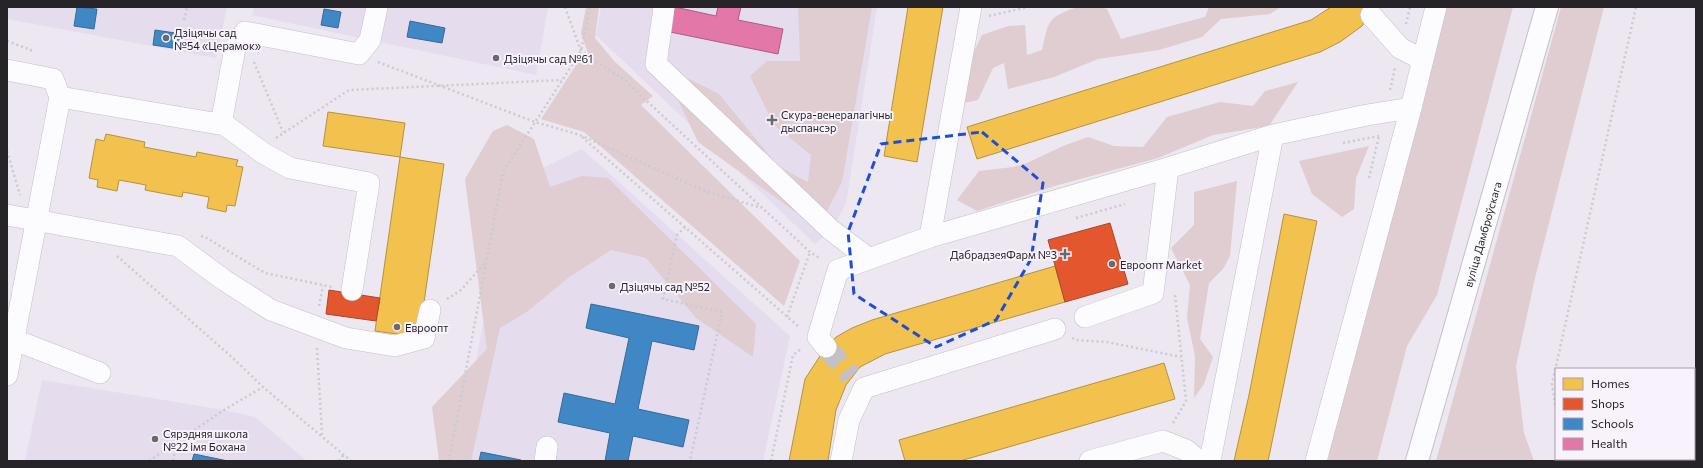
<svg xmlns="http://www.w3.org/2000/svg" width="1703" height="468" font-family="Commissioner,sans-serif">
<rect width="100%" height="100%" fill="#ece7f1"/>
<path fill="#e5dcee" d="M7,7h220l-11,51 -209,-39z
M254,7h294l-12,68 -284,-60z
M601,7h276l-31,197 -15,26 -16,14 -219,-209z
M582,149l208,187 -27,125h-305l50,-276z
M42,380l182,30 31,7 52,44h-282z"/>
<path fill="#dfcdd2" d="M586,7h13l-4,31 20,24 38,34 -12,9 159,156 -16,45 -200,-174 -43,-13 41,-63 9,6 -10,-29z
M798,7h74l-30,175 -24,46 -120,-86 -21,-44 12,-19 30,15 59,72 30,16 3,-27 -37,-30 -24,-49 17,-15h33z
M1077,7h23l7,2 14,30 84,-22 4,-10h72l-11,7 -49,5 -19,18 -43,13 -61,9 -44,18 -46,12 -4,-26 -11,5 -15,32 -14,3 7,-46 11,-22 26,-9 17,-1 2,30 15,-5c7,-30 5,-32 35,-43z
M1439,7h74l-76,288 -30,51 -30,115h-56z
M1561,7h43l-69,271 -19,88 8,67 10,28h-98z
M1298,82l-29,44 -56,9 -55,23 -100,27 -81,26 -20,-11 22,-29 34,-4 14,-4 36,-17 25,-9 26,9 29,1 24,-30 53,-15 33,4 12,-15z
M507,125l27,14 16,48 32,-11 26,2 148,146 -3,33 -57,-39 -50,-60 -35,-8 -43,28 -40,33 -28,17 -29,133h-32l-7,-54 55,-58 -22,-170 28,-48z
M1369,146l-13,32 -2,31 -12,8 -30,-23 -13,-33z
M1237,181l-7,75 -7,13 -14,14 -9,56 13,18 -9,27 -10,14 1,-42 -8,-38 3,-33 -19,-37 23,-23v-33z"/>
<path fill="#f2c14e" stroke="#b59243" d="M908,7h35l-26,155 -33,-6z
M1331,7h47l-16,19 -22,16 -20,10 -343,107 -10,-32 344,-107z
M328,112l77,11 -5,34 -77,-11z
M106,134l39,8 -1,5 52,10 1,-5 41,8 -2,6 7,1 -8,39 -8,-1 -1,7 -19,-4 2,-11 -26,-5 -1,5 -37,-7 1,-5 -27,-5 -2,11 -20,-4 1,-7 -9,-2 7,-39 8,2z
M400,157l44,7 -25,173 -44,-6z
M1284,214l33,7 -46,226 -3,14h-34l15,-66z
M1055,266l10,36 -180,52 -25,13 -14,18 -10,25 -8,51h-39l16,-82 21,-32 10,-10 16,-9 20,-8z
M1164,363l11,36 -215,62h-55l-6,-21z"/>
<path fill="#e4572e" stroke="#ab472c" d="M1110,223l18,61 -63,18 -17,-62z
M329,290l51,8 -4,23 -50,-7z"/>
<path fill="#3f88c5" stroke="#386a96" d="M77,7l20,2 -3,20 -20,-3z
M324,9l17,3 -3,16 -17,-3z
M410,21l35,7 -3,15 -35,-6z
M155,30l27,4 -3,15 -26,-4z
M591,304l108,22 -5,24 -42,-9 -14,68 51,11 -6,27 -50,-11 -5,25h-23l5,-28 -52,-11 6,-29 51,11 14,-66 -43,-10z
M481,452l40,8v1h-42z
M194,454l34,7h-36z"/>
<path fill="#e377a8" stroke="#aa5e82" d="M675,7l41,9 2,-9h23l-3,13 45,9 -5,25 -108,-22z"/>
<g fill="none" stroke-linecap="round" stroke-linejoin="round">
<path stroke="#c4c0c9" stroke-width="21" stroke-dasharray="21 10" stroke-linecap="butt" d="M826,347l25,29"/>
<defs>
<path id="minor" d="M664,7l-8,57 175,166 37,28
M1371,15l29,33 23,12
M7,70l46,9 7,18 -53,278
M60,97l165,28 38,28 27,15 79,15 -17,107
M221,124l14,-76 10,-16 114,22 11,-14 7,-33
M7,215l171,31 46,34 47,30 75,28 49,8 29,-8 6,-28
M930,237l41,-230
M1085,317l68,-24 15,-125
M7,337l93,36
M826,347l-8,-10 20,-67 92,-33 238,-69 105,-33 94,-20 44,-7
M545,461l2,-14
M841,461l8,-41 15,-32 191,-59
M1090,461l73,-20 23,9 13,11
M1210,461l63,-326
M1316,461l95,-353 25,-101"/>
<g id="major">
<path id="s1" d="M1417,461l130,-454"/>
</g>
</defs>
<use href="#minor" stroke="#c4c0c8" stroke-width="22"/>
<use href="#major" stroke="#c4c0c8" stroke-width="24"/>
<path stroke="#cbcacd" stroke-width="2.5" stroke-dasharray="2 3" stroke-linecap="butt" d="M565,7l16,44 42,28 187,173 11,7
M989,16l39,-9
M184,20l3,-13
M1406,24l4,-17
M7,41l24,9 -1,3
M254,62l29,70
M378,62l157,60 45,13 125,56 57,17
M1390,90l5,-22
M582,137l217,190
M276,138l73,-48 213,-10
M1343,143l36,-7
M7,151l13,44
M1369,178l10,-42
M1076,218l49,-14
M685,227l-8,8 -14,64 59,13 -32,149
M201,236l4,1 60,36 67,14
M117,256l117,103 29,28 88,74
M447,299l14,-9 23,-26
M319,306l4,-20
M787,317l23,-65
M1072,338l4,2 31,2 74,15
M317,348l5,87
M1556,410l-4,-26 84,-377
M1173,423l13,-22 -11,-107
M1564,459l1,2
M149,461l75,-51 39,-23
M173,461l4,-19
M339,461l5,-7
M449,461l54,-289 78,-121 9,-44
M771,461l22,-106 8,-6"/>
<use href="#minor" stroke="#fcfbfd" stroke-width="21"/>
<use href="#major" stroke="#fcfbfd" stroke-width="22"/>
</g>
<path fill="none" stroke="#1d4ed8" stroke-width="3" stroke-dasharray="8 5" stroke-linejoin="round" d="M982,132l61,51 -12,76 -35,61 -60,27 -82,-53 -6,-62 33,-88z"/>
<g fill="#6b686f" stroke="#f8f2fd" stroke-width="1.5">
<circle cx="166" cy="38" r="4"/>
<circle cx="496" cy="58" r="4"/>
<path d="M770 114h4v4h4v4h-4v4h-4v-4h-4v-4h4z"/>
<path d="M1063 248h4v4h4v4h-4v4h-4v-4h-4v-4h4z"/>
<circle cx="1112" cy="264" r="4"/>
<circle cx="612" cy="286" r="4"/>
<circle cx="397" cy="327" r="4"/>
<circle cx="155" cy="439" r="4"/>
</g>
<g text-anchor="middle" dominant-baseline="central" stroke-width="4" stroke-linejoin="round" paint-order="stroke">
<g font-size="11" fill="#262329" stroke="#f8f2fd" text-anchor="start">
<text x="174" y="32">Дзіцячы сад<tspan x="174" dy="13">№54 «Церамок»</tspan></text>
<text x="504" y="58">Дзіцячы сад №61</text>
<text x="781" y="114">Скура-венералагічны<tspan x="781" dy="13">дыспансэр</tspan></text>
<text x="1057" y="254" text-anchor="end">ДабрадзеяФарм №3</text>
<text x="1120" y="264">Евроопт Market</text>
<text x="620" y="286">Дзіцячы сад №52</text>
<text x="405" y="327">Евроопт</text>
<text x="163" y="433">Сярэдняя школа<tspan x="163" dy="13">№22 імя Бохана</tspan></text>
</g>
<g font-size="11" fill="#262329" stroke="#f8f2fd">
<text stroke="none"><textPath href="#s1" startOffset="236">вуліца Дамброўскага</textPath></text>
</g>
</g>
<rect width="1703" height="468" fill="none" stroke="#262329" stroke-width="16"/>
<rect x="1555" y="368" width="140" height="92" fill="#f8f2fd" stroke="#a49fa8"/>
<rect x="1563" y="378" width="20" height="12" fill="#f2c14e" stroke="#a49fa8"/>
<text x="1591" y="388" font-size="12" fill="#262329">Homes</text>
<rect x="1563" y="398" width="20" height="12" fill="#e4572e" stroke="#a49fa8"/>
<text x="1591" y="408" font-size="12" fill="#262329">Shops</text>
<rect x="1563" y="418" width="20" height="12" fill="#3f88c5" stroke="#a49fa8"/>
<text x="1591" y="428" font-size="12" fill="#262329">Schools</text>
<rect x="1563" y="438" width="20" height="12" fill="#e377a8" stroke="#a49fa8"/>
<text x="1591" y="448" font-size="12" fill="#262329">Health</text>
</svg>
